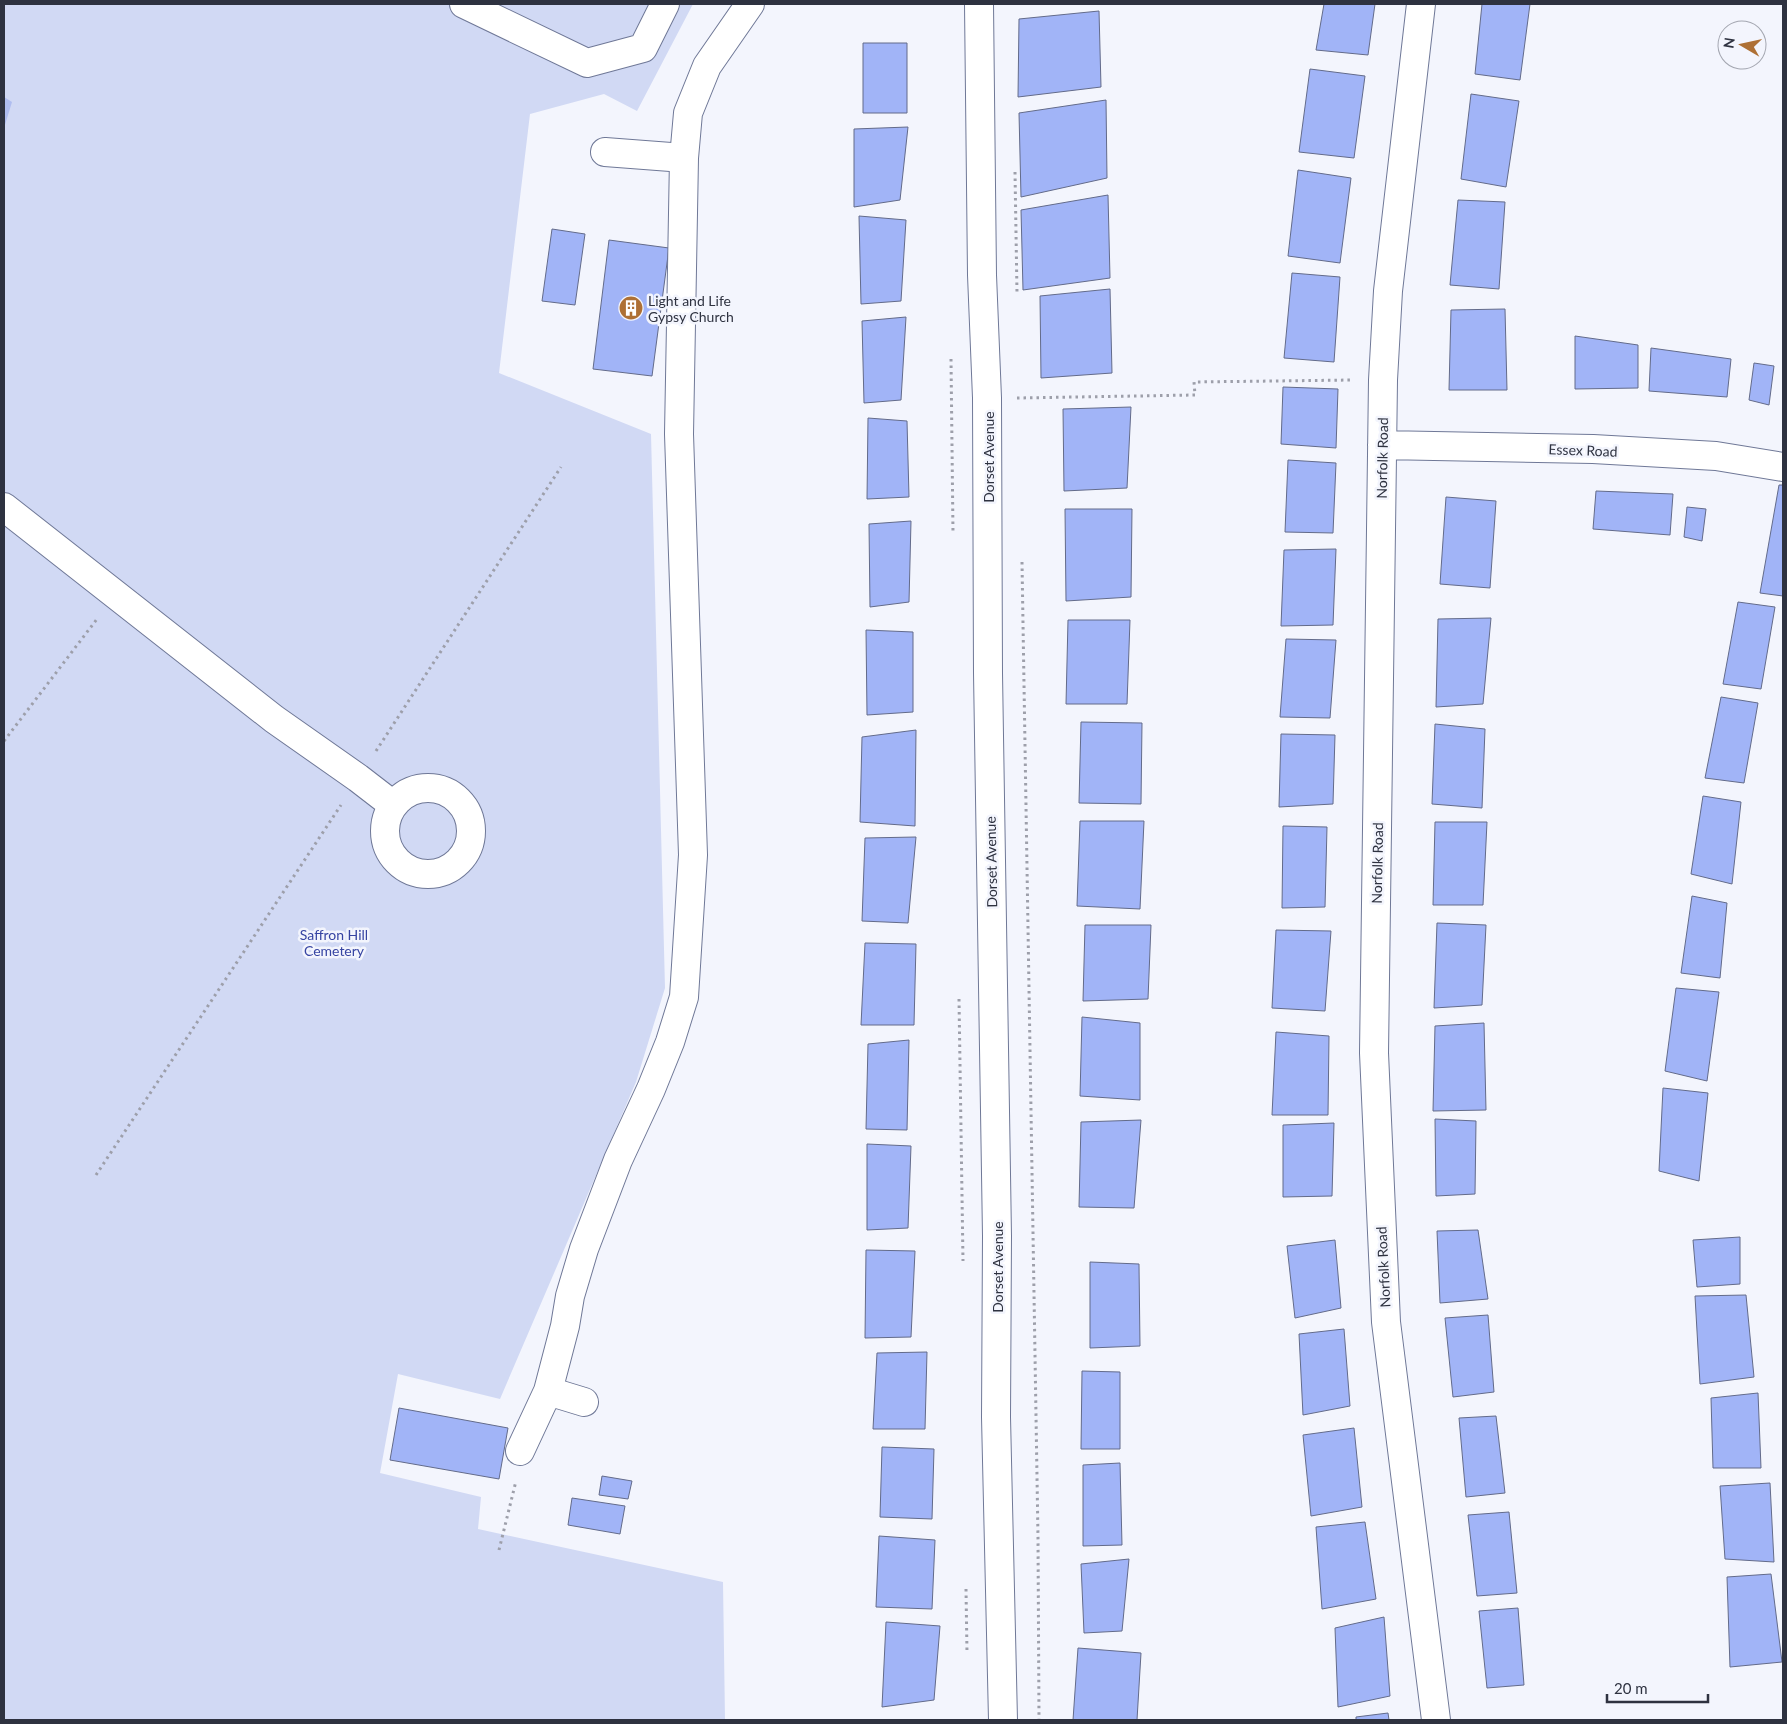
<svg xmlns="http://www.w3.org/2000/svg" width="1787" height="1724" font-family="Lato,sans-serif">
<rect width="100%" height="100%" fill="#f3f5fd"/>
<path fill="#d1d9f4" d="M4,4h689l-56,107 -33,-17 -74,20 -31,259 152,61 14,554 -29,94 -136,317 -102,-25 -18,99 101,24 -3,32 245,53 2,138h-721z"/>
<path fill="#afbdf0" d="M4,97l8,5 -8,26z"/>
<path fill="#a1b4f7" stroke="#636b8a" d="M1324,4h51l-7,51 -52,-5z
M1482,4h48l-10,76 -45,-6z
M1099,11l2,76 -83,10 1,-78z
M863,43h44v70h-44z
M1310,69l55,7 -11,82 -55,-6z
M1471,94l48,7 -13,86 -45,-8z
M1106,100l1,78 -86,19 -2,-84z
M908,127l-8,73 -46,7v-78z
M1298,170l53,8 -11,85 -52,-7z
M1108,195l2,83 -87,12 -2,-80z
M1458,200l47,2 -6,87 -49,-4z
M859,216l47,4 -5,81 -40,3z
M552,229l33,5 -10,71 -33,-4z
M609,240l60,8 -17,128 -59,-7z
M1292,273l48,4 -6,85 -50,-4z
M1110,289l2,84 -71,5 -1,-82z
M1505,309l2,81h-58l2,-80z
M906,317l-5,83 -37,3 -2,-82z
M1575,336l63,9v43l-63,1z
M1651,348l80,11 -4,38 -78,-6z
M1754,363l20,3 -5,39 -20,-5z
M1283,387l55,2 -2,59 -55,-4z
M1131,407l-4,81 -63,3 -1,-82z
M868,418l39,3 2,76 -42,2z
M1288,460l48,3 -3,70 -48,-1z
M1779,485h4v111l-23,-3z
M1596,491l77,3 -3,41 -77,-6z
M1446,497l50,4 -6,87 -50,-4z
M1687,507l19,2 -4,32 -18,-4z
M1065,509h67l-1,88 -65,4z
M911,521l-2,81 -39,5 -1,-83z
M1336,549l-3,76 -52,1 3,-76z
M1738,602l37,5 -14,82 -38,-5z
M1491,618l-8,86 -47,3 2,-88z
M1068,620h62l-3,84h-61z
M866,630l47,2v80l-46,3z
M1286,639l50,1 -6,78 -50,-1z
M1721,697l37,6 -14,80 -39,-5z
M1081,722l61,1 -1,81 -62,-1z
M1435,724l50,5 -3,79 -50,-4z
M916,730l-1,96 -55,-4 2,-85z
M1281,734l54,1 -2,69 -54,3z
M1703,796l38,6 -9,82 -41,-10z
M1080,821h64l-4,88 -63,-3z
M1435,822h52l-4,83h-50z
M1283,826l44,1 -2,80 -43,1z
M916,837l-8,86 -46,-2 3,-83z
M1692,896l35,7 -7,75 -39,-5z
M1437,923l49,2 -4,80 -48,3z
M1085,925h66l-3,74 -65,2z
M1276,930l55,1 -6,80 -53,-3z
M865,943l51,1 -2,81h-53z
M1676,988l43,4 -12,89 -42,-10z
M1082,1017l58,6v77l-60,-4z
M1484,1023l2,87 -53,1 2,-85z
M1276,1032l53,4 -1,79h-56z
M909,1040l-2,90 -41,-1 2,-85z
M1663,1088l45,5 -9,88 -40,-10z
M1435,1119l41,2 -1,73 -39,2z
M1141,1120l-7,88 -55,-1 2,-85z
M1334,1123l-2,73 -49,1v-72z
M867,1144l44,2 -3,82 -41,2z
M1478,1230l10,69 -48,4 -3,-72z
M1740,1237v47l-43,3 -4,-47z
M1335,1240l6,68 -46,10 -8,-72z
M866,1250l49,1 -4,86 -46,1z
M1090,1262l49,2 1,82 -50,2z
M1746,1295l8,82 -54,7 -5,-88z
M1488,1315l6,77 -41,5 -8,-79z
M1344,1329l6,77 -47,9 -4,-81z
M927,1352l-2,77h-52l4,-76z
M1082,1371l38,1v77h-39z
M1758,1393l3,75h-48l-2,-70z
M399,1408l109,20 -9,51 -109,-19z
M1496,1416l9,77 -39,4 -7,-79z
M1354,1428l8,79 -51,9 -8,-81z
M882,1447l52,2 -2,70 -52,-2z
M1120,1463l2,82 -39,1v-81z
M602,1476l30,5 -4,18 -29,-4z
M1770,1483l4,79 -49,-3 -5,-73z
M572,1498l53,8 -5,28 -52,-9z
M1509,1512l8,81 -40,3 -9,-81z
M1365,1522l11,77 -54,10 -6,-82z
M879,1536l56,4 -3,69 -56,-2z
M1129,1559l-7,72 -38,2 -3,-69z
M1771,1574l11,88 -52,5 -3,-90z
M1518,1608l6,77 -37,3 -8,-77z
M1384,1617l6,79 -52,11 -3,-79z
M886,1622l54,4 -6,74 -52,7z
M1078,1648l63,5 -4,67h-64z
M1388,1713l1,7h-33v-3z"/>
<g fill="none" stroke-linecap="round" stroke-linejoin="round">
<defs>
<path id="minor" d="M464,4l123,59 56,-15 22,-44
M979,4l3,271 5,123 1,275 9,563 -1,181 7,303
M1421,4l-33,287 -5,89 -9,673 12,269 50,398
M605,152l79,6
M1382,445l211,4 123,7 67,11
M4,507l270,212 84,59 35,27
M385 831a43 43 0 1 1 86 0a43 43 0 1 1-86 0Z
M548,1391l36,11
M520,1451l28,-60 17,-65 5,-30 14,-47 34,-89 33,-71 19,-47 14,-45 9,-142 -14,-421 5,-276 4,-45 19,-47 43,-62"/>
</defs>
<use href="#minor" stroke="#6f7897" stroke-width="30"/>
<path stroke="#9d9faa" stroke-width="3" stroke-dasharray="2.5 4" stroke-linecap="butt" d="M1015,172l2,121
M951,359l2,174
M1017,398l178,-3 -1,-13 159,-2
M1022,562l16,975 1,183
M4,741l93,-122
M376,751l185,-284
M959,999l4,262
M96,1175l245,-370
M499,1550l17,-69
M966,1589l1,64"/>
<use href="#minor" stroke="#fff" stroke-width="28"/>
</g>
<defs>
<symbol id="building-disc" viewBox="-11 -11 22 22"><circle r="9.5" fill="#ae7035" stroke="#f3f5fd"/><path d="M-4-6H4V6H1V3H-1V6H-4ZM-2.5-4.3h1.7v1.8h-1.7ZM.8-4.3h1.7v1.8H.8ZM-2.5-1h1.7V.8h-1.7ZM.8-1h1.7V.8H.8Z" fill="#fff"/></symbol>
</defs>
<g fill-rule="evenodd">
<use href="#building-disc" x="617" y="294" width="28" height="28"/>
</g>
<g text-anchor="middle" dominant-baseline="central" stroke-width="5" stroke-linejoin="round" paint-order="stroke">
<g font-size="14" fill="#2e3240" stroke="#f3f5fd" text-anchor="start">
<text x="648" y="300">Light and Life<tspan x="648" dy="16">Gypsy Church</tspan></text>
</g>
<g font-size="14" fill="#2e3240" stroke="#f3f5fd">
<text transform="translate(1583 450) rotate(2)">Essex Road</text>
<text transform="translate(988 457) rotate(-90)">Dorset Avenue</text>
<text transform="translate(1382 458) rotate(-89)">Norfolk Road</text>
<text transform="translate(991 862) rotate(-91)">Dorset Avenue</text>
<text transform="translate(1377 863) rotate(-89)">Norfolk Road</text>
<text transform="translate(997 1267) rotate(-90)">Dorset Avenue</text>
<text transform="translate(1383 1267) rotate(-93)">Norfolk Road</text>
</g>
<g font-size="14" fill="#3644a2" stroke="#f3f5fd">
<text x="334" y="934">Saffron Hill<tspan x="334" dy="16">Cemetery</tspan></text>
</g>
</g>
<rect width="1787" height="1724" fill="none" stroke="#2e3240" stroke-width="10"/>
<g transform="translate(1742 45) rotate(279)"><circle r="24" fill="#f3f5fd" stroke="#a4a7b1"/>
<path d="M0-4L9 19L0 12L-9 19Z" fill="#ae7035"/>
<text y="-8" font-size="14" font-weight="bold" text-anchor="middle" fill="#2e3240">N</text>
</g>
<path d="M1607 1694v8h101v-8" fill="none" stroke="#2e3240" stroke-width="2.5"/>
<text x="1614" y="1694" font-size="15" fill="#2e3240" stroke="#f3f5fd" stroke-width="4" paint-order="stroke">20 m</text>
</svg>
